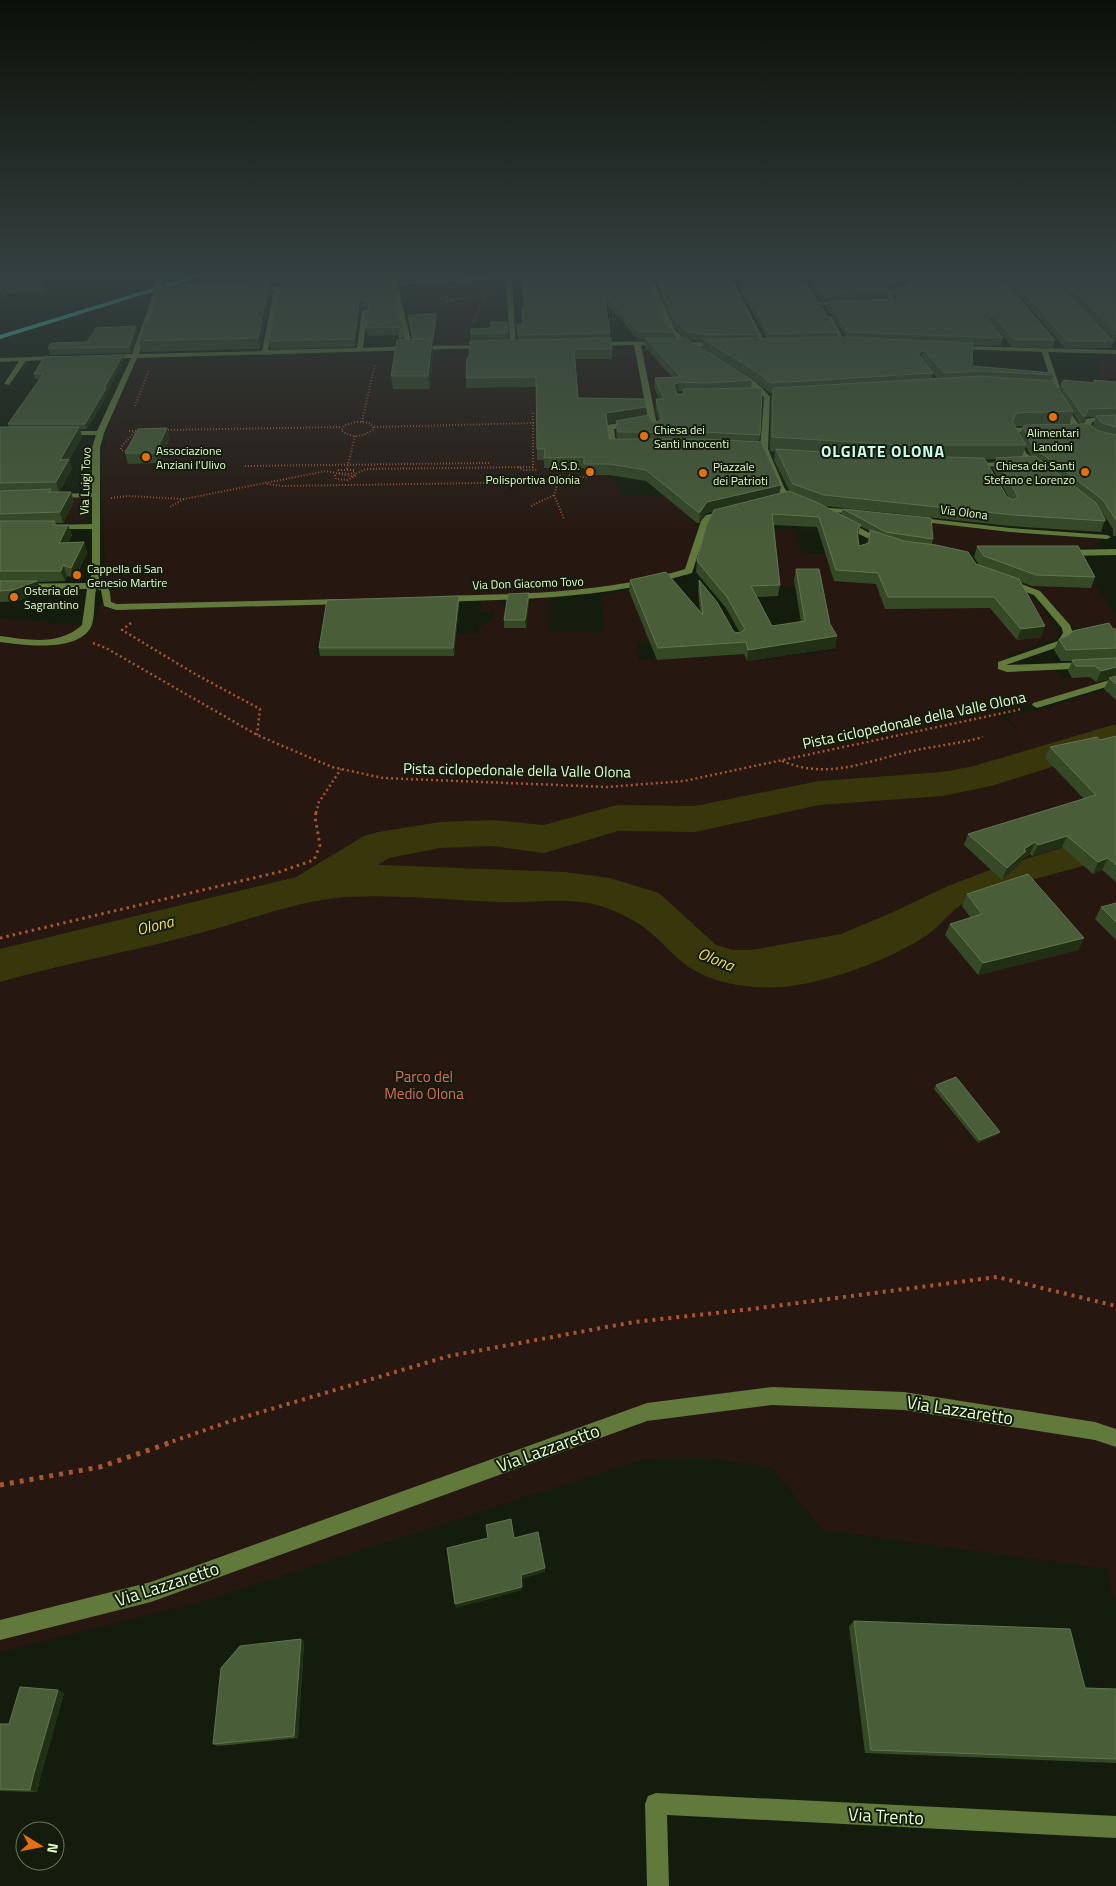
<svg xmlns="http://www.w3.org/2000/svg" width="1116" height="1886" font-family="'Titillium Web',sans-serif">
<rect width="100%" height="100%" fill="#141d0d"/>
<path fill="#261710" fill-rule="evenodd" d="M488,281l14,2 3,41 -34,1 1,19 -56,2 -14,-57 6,-3zM452,320l-1,7 -32,1v-7z
M664,347l16,39 -25,1 12,27 -57,60 13,21 48,1 26,29 -8,46 -61,17 -33,5 -268,9 -13,53 139,1 3,-22h22l1,-7 15,-9v-6h-14l1,-13 18,-1 8,14 19,16 4,-31 20,-1v36l54,-1 -3,-35 28,-6 21,52h-13l2,18 34,-1v-3l29,-3 2,4 34,-3 4,-13 5,20 89,-11 -42,-70 1,7h-16l-8,-58h24l7,24h23l3,7 42,24 6,1 150,6 8,6 26,36 -4,6 -49,17 8,13h40l8,10 39,-5 14,4 -41,15 -78,19 26,22 -18,-18 42,-8 69,-22 -5,9 5,5v903l-5,-12 -3,-22 -285,-39 -52,-63 -61,-9 -66,1 -447,144 -197,49v-1034l92,8 14,-36 -5,-119 4,-26 5,-21 29,-63z
M1097,354h19v36l-61,-6 -2,-6 47,3z
M84,498l2,20 -10,5 -76,1v-25z
M930,522l79,10 92,7 -5,6 -6,2 -35,5 -92,-1 -21,-5 -19,2z
M1079,560l37,56v14l-44,-3 -30,-34 -17,-7 65,2z"/>
<path fill="#37370b" d="M1116,831v26c-49,14 -100,25 -148,44 -16,7 -26,24 -41,34 -35,24 -100,48 -144,52 -31,2 -64,-2 -91,-18 -15,-9 -27,-24 -40,-35 -16,-15 -43,-27 -64,-31 -28,-5 -60,0 -89,-1 -51,-2 -102,-8 -154,-5 -51,4 -100,25 -149,37 -65,18 -131,29 -196,48v-33l313,-76 44,-7 24,-1 184,7 45,6 49,15 57,52 17,5h18l90,-16 52,-22 55,-26 42,-16z"/>
<g fill="none" stroke-linecap="round" stroke-linejoin="round">
<path fill="#37370b" fill-rule="evenodd" d="M1116,724v23l-125,39 -48,10 -124,9 -124,27 -77,-1 -74,22 -52,-7 -52,2 -51,10 -63,39 -15,5 -15,-5 -6,-10 6,-10 68,-41 14,-4 62,-10 52,-2 52,5 73,-20 78,1 124,-25 124,-9 31,-6z"/>
<path stroke="#a75634" stroke-width="2" stroke-dasharray="1 2" stroke-linecap="butt" d="M447,297l6,3 -5,2 -8,-2z
M453,299l44,-5
M606,319h12
M474,321l11,-25
M135,406l14,-36
M357,422l13,1 4,6c-10,8 -23,10 -33,1l4,-5z
M362,422l13,-58
M374,427l160,-4
M165,430l177,-3
M129,431h10
M129,451l-8,-1v-3l15,-16
M245,466l244,-3
M518,467l6,3h13
M347,469l8,-33
M338,470l1,3 11,1 6,-3
M338,470h18
M335,475l1,4 11,1 10,-5
M560,475l-6,20 10,24
M569,475l1,2h17
M267,484l15,2 264,-4 14,-4
M111,498l17,-2 56,3
M531,506l23,-11
M170,507l14,-8 142,-28 25,5 15,-7 167,-2v-55"/>
<path stroke="#a75634" stroke-width="2.5" stroke-dasharray="2 3" stroke-linecap="butt" d="M131,623l-9,7 73,44 65,35 -3,26
M93,643l13,5 151,87 75,32 51,11 224,9 77,-6 338,-72
M782,761c46,19 81,1 126,-9 25,-6 50,-8 75,-15
M316,813l3,-11 22,-33"/>
<path stroke="#a75634" stroke-width="3" stroke-dasharray="2.5 4" stroke-linecap="butt" d="M0,938l279,-66 35,-12 6,-15 -5,-28 1,-5"/>
<path stroke="#a75634" stroke-width="4" stroke-dasharray="3 5" stroke-linecap="butt" d="M165,1444l66,-23 218,-65 185,-34 118,-13 245,-32 119,29"/>
<path stroke="#a75634" stroke-width="5" stroke-dasharray="4 6" stroke-linecap="butt" d="M0,1485l100,-18 69,-24"/>
<path fill="#61793b" fill-rule="evenodd" d="M390,275h6l1,6 109,-6h51l-45,4 4,67 -3,2 -3,-2 -4,-67 -108,6 14,61 77,-1v2l-2,1 -350,10 -33,75 -4,15v125l-2,10c12,0 12,9 13,19l6,2 227,-5 3,1v4l-231,6 -12,-4 -3,-16 -5,-1c-2,10 -1,30 -5,38 -14,26 -68,18 -91,15v-6c29,4 59,10 82,-11l5,-36 -87,1v-6l89,-1 3,-10v-44h-40l-4,-2 4,-2 40,-1v-27l-37,1 -4,-2 4,-2 37,-1v-45l4,-13h-31l-4,-2 4,-2h32l34,-73 -24,1 -3,-2 3,-2 25,-1 22,-62 16,-2 3,2 -15,3 -19,59 123,-3 12,-61 -19,1 -3,-2 43,-4 2,3 -17,1 -12,61 89,-2 5,-37 3,-2 3,2 -5,37 43,-2 -14,-61 -17,1 -3,-2 20,-3z
M645,275h6l24,55 13,12 32,1 3,2 -3,2 -79,-2 15,75 3,6 -7,2 -2,-5 -36,6 2,15 10,2c-4,3 -13,3 -17,0l-2,-21 41,-6 -14,-74 -39,1 -3,-2 3,-2 85,-1 -11,-10z
M724,275h6l37,71 -5,-1z
M906,289l2,3 -17,2 5,9 -13,2 -3,-2 10,-2 -5,-10z
M820,302l23,-1 3,2 -3,2h-25z
M827,316l5,1 14,27 -5,-1z
M957,346l159,4v4l-68,-2 12,36 -8,4 -3,-2 4,-3 -11,-35 -87,-3v-2z
M60,356l2,1v2l-36,2 -17,24 -5,-1 15,-23 -19,1v-4z
M736,373c11,-1 27,15 34,24l-2,52 16,38 7,11 -1,2h-6l-8,-13 -16,-38 4,-52 -28,-22z
M1060,403h4l17,25 -1,2h-6l-15,-26z
M1097,417h19v4l-24,1 -1,3 7,8 18,5v4c-13,-2 -25,-5 -33,-17l3,-6z
M1038,427l4,2 -1,2 -21,1 -2,2 8,19 18,14 -4,2 -20,-13 -10,-22 5,-6z
M1015,462v4h-3l-40,1 -4,-2 4,-2z
M815,507l43,3 4,2 -4,2 -40,-3 -4,-2z
M726,511h3v4l-17,4 -4,4 -16,50c-83,25 -164,26 -250,29l-4,-3 4,-3c82,-2 164,-3 243,-27l16,-48 5,-6z
M912,517l98,11 97,7 4,2 -4,2 -97,-7 -95,-11 -4,-2z
M841,521h6l41,22 -7,2 -40,-20z
M1116,549v6l-50,1 -4,-3 4,-3z
M1008,579l32,12 30,34 3,8 -9,12 -58,20 110,-4v6l-109,5 -9,-3v-7l60,-21 5,-8 -1,-5 -28,-33 -29,-11v-4z
M1116,678v6l-79,24 -5,-3 1,-2z
M772,1387l132,5 191,30 21,7v18l-21,-7 -191,-30 -132,-5 -125,16 -496,181 -151,38v-20l151,-38 496,-179z
M656,1793l460,23v22l-449,-23 2,71h-22l-2,-82 3,-8z"/>
<path fill="#4ef4df" fill-rule="evenodd" d="M195,275h11l-206,64v-4z"/>
<path stroke="#61793b" stroke-width="6" d="M156,293l4,-18"/>
</g>
<path fill="#364926" fill-rule="evenodd" d="M0,275h54l-9,17 -38,1z
M255,275h135l-1,3 14,62h9l-4,-25 28,-1v6l-3,24 -1,1 1,7 -3,37h-37l-2,-13 8,-36v-5l-32,1 -1,-8 2,-18 -4,-3 -4,4 -5,36 -85,2 -1,-8 11,-57h-9l1,7 -12,58 -118,3 -3,-11 9,-20 107,-40z
M521,275l132,20 12,27 9,10 -1,6h12l-3,-2 -10,-12 -18,-49h73l32,59 -1,4h9l-35,-63h69l37,57 -1,5h9l-20,-29 2,-7 68,-2v-1l-2,-3 2,-7h2l-11,1 1,2 -1,7 -65,2 -17,-25h194l56,65 -2,8 -41,-1 -20,-25v1l11,15 -2,8 -28,-1 -1,21 82,9 -2,6 7,9 2,-6 32,-1 1,-3 22,2v154h-3v-7l-13,-20 -2,-2 7,12 -4,13 -91,-6 -185,-20 16,9 2,-6 90,30 -1,5 47,21 -5,-8 3,-11 118,31 -4,11 -59,-2 -11,-4 20,55 -24,3 -27,-32 -105,1 -9,-25 -42,-3 -17,-54 -43,-2 6,60 -2,11 -21,1 15,29 29,-4 -7,-42 2,-11 39,79 -88,13 -3,-7 -87,6 -28,-69 1,-11 70,32 -2,-21 1,-11 35,52 6,1 -14,-25 -30,-36 1,-11 17,-50 -8,2 -7,10h-2l-51,-42 -37,-6h-25v-7h-40v-8h-7l-1,-73 -70,1v-10l3,-20 2,-17v-7l20,-6 16,-6 1,18h10l-1,-16h6l1,-17zM605,303l34,37h6v7l27,30 -17,1 -1,9 5,12h-3v10l3,12 -6,2 -7,-7 -68,-18 -3,-39h37v-10l-2,-11v-5zM689,340l14,2v7zM711,354l40,24 19,15h2l-1,8 -1,48v2l5,1 -1,8 16,32 -11,2 -20,-52 1,-7 -9,-47 1,-8zM930,370l7,8 -5,1 1,-6zM678,391h6l-1,3h-6l-1,-2zM1073,413l2,3 5,8h-11zM1086,417h10l-3,8 4,4 -14,-5zM616,422v9l1,8h-8l-2,-15zM1015,426h9l-1,1 -3,8 4,7zM1026,446l4,9 2,1 -10,1zM985,459h11l-3,10 16,29 -2,-1zM860,526l10,5 -3,13 -8,2 -1,-10z
M1001,275h47l66,66 -3,7h-46z
M1049,275h40l3,3 24,1v62z
M1089,275h27v3l-24,-1z
M136,326l2,7 -7,20 -81,2 -2,-7 39,-6z
M124,360l-17,32 1,2 -21,35h-7l2,8 -13,23 3,9 -13,23 15,10 -11,21h-7l1,2h11l4,10 -4,8 16,-1 3,11 -12,25 -8,-2 -2,5 -27,1 3,9 -23,10 -18,1v-175h9l-1,-3 32,-45h-5l-1,-5z
M170,439l-12,24 -30,1 -3,-11z
M459,596v7l-5,53h-134l-1,-8z
M529,601l-3,27h-22v-8z
M1113,629h3v71l-12,-11 5,-10 -13,3 -6,-5 -18,1 -4,-7 4,-10h-11l-7,-11 5,-11z
M1116,736v146l-14,-12 -9,4 -31,-27 -30,9 -2,-2 -8,5 -1,4 -19,17 -38,-35 4,-11 116,-35 -39,-41 5,-11 50,-7z
M967,894l117,44 -6,12 -100,25 -33,-40 5,-11 21,-6 -9,-12z
M1116,903v37l-21,-21 6,-12z
M936,1085l61,50 -19,8 -44,-54z
M854,1621l231,67 31,1v74l-251,-10 -16,-127z
M301,1639l3,3 -6,96 -80,8 -5,-2z
M64,1693l-23,82 -4,17 -37,-1v-67h9z"/>
<path fill="#213015" d="M47,275h7l-9,17 -2,-8z
M270,280l2,11 -12,58 -2,-11z
M907,280l-1,7 -21,2 -2,3 2,-7 1,-3z
M4,285l3,8 -7,10v-12z
M363,300l1,7 -4,4 -5,36 -1,-8 5,-36z
M436,314v6l-3,24v-6z
M994,315l-2,7 -4,2 2,-7z
M136,326l2,7 -7,20 -2,-6z
M432,339l1,13 -3,37 -2,-13z
M924,350l-3,10 -4,2 2,-9z
M123,355l1,5 -17,32 1,2 -21,35 -2,-5z
M679,382l-1,9 -5,3 1,-9z
M646,407v10l-40,7v-11z
M79,427l3,10 -13,23 3,9 -13,23 -3,-10 4,-22z
M167,428l3,11 -12,24 -3,-10z
M781,485l-2,11 -73,17 -7,10 1,-11 7,-10z
M71,492l3,10 -11,21 -3,-11z
M68,525l4,10 -9,18 -4,-10z
M84,542l3,11 -12,25 -4,-10z
M63,565l4,11 -2,5 -4,-10z
M37,581l4,10 -23,10 -5,-11z
M529,593v8l-3,27 -1,-8z
M459,596v7l-5,53 -1,-8z
M1045,626l-4,11 -24,3 4,-11z
M837,636l-2,12 -88,13 1,-11z
M1116,667v10l-20,5 5,-11z
M1067,836l-5,11 -30,9 6,-11z
M1035,842l-5,12 -8,5 -1,4 -19,17 5,-12 17,-19z
M1108,858l-6,12 -9,4 5,-12z
M1084,938l-6,12 -100,25 5,-12z
M1000,1132l-3,3 -19,8 2,-3z
M545,1568v4l-24,7v-4z
M522,1587l1,3 -67,18 -1,-4z
M301,1639l3,3 -6,96 -4,-2z
M58,1690l6,3 -23,82 -4,17 -7,-2 4,-17z"/>
<path fill="#495d38" stroke="#61764f" d="M0,275h47l-4,9 -39,1 -4,6z
M255,275h59l-60,3z
M522,275h124l7,20 12,27 9,10h-35l-35,-38 6,39 -92,2 -1,-11h6l-1,-17h3z
M656,275h71l32,59 -50,1 -20,-3 -6,-3 -11,-12z
M737,275h64l37,57 -69,2z
M811,275h188l56,65h-41l-20,-25 -4,2 -1,3 14,18 -155,-6 -20,-31 68,-2 4,-4 -4,-7 15,-2 1,-2 -5,-4 -21,2 -1,3 3,6 -65,2z
M1009,275h39l66,66h-47z
M1058,275h31l3,3 24,1v52z
M390,278l13,59h-4l2,-10 -35,1 3,-24 -6,-4 -4,3 -5,36 -85,2 11,-58z
M270,280l-12,58 -119,3 6,-20h3l13,-35z
M436,314l-3,24 -20,1 -5,-24z
M491,322h16l1,11 -37,1v-5l20,-1z
M136,326l-7,21 -81,1 3,-5 36,-1 9,-14z
M846,337l127,6 -1,23 81,7 1,2 -74,-4 -36,2 -20,-23 -5,3v2l14,18 -162,10 -19,-14 -49,-30z
M611,338l1,11h-38l4,49 67,1 1,8 -40,6 3,26h95l57,3 20,43 -74,17 -7,10h-2l-52,-42 -37,-6h-25v-7l-40,1 1,-9h-8l-1,-72 -70,1 1,-20h2l1,-17z
M645,338h40l67,42 -42,3 -31,-1 -5,3 3,9h6l1,-5 78,-1 -2,47 -56,-3h-86l-2,-11 33,-6 4,8 9,-3 -6,-21h8l-9,-21 26,-1z
M432,339l-4,37h-37l6,-36z
M123,355l-19,33h2l-21,36h-77l36,-51 -10,1 10,-17z
M981,376l72,5 20,30 -56,2 -5,8 14,24h-125l-129,-8v-2l1,-47z
M1064,380l31,3 -1,-3 22,2v26l-28,1 -3,7h-2l-22,-32z
M1116,415v12l-14,-4 -6,-7z
M1089,424l10,7 17,4v85l-13,-20 -70,-53 -10,-20 3,-2z
M0,427h79l-19,33 9,-1 -13,23 -56,1z
M167,428l-12,25h-30l13,-24z
M776,449l93,6 115,3 23,39 6,3 5,-3 -22,-39 39,-2 61,47 9,16v2l-91,-6 -190,-20 -31,-11z
M51,489l-2,3h22l-11,20 -60,2v-23z
M789,491l27,11 45,23 -4,5 2,16 10,-3 1,-13 34,11 32,4 32,7 8,12 43,15 26,47 -24,3 -27,-32h-106l-10,-24 -42,-3 -17,-53 -47,-3 8,71 -29,1 21,40 33,-5 -9,-52h23l11,55 7,12 -89,14 -2,-8 -88,6 -28,-68 36,-8 37,43 -4,-35 18,22 17,30 6,1 5,-4 -18,-32 -30,-36 9,-35 8,-16z
M843,509l88,9 2,21 -47,-7z
M0,521h55l-2,4h15l-9,18 25,-1 -13,26 -8,-3 -2,6h-61z
M977,546h101l17,31 -59,-2 -52,-19z
M0,581h37l-24,9 -13,1z
M529,593l-4,27h-21l4,-26z
M459,596l-6,52h-134l8,-48z
M1109,623l4,6h3v19l-50,2 -7,-11 10,-4 4,-4z
M1116,658v9l-15,4 -6,-5h-19l-4,-6z
M1116,676v8l-7,-6z
M1116,736v129l-8,-7 -10,4 -31,-26 -29,9 -3,-3 -11,7 2,2 -19,17 -39,-34 128,-39 -46,-48 47,-10 3,3z
M1028,874l56,64 -101,25 -33,-39 32,-10 -15,-20z
M1116,903v19l-15,-15z
M956,1077l44,55 -20,8 -44,-55z
M511,1519l3,19 24,-6 7,36 -24,7 1,12 -67,17 -8,-56 41,-10 -2,-13z
M854,1621l216,8 15,59 31,1v70l-245,-9z
M301,1639l-7,97 -81,8 8,-76 19,-22z
M20,1687l38,3 -24,83 -4,17 -30,-1v-65h9z"/>
<linearGradient id="sky" x2="0" y2="1"><stop stop-color="#0b1007"/><stop offset="0.51" stop-color="#344040"/><stop offset="1" stop-color="#344040" stop-opacity="0"/></linearGradient>
<rect width="1116" height="539" fill="url(#sky)"/>
<g fill="#e56f0e" stroke="#141d0d" stroke-width="2">
<circle cx="1053" cy="417" r="5"/>
<circle cx="644" cy="436" r="5"/>
<circle cx="146" cy="457" r="5"/>
<circle cx="590" cy="472" r="5"/>
<circle cx="1085" cy="472" r="5"/>
<circle cx="703" cy="473" r="5"/>
<circle cx="77" cy="575" r="5"/>
<circle cx="14" cy="597" r="5"/>
</g>
<g text-anchor="middle" dominant-baseline="central" stroke-width="4" stroke-linejoin="round" paint-order="stroke">
<g font-size="12" fill="#e5fccc" stroke="#141d0d" text-anchor="start">
<text x="654" y="429">Chiesa dei<tspan x="654" dy="14">Santi Innocenti</tspan></text>
<text x="1053" y="432" text-anchor="middle">Alimentari<tspan x="1053" dy="14">Landoni</tspan></text>
<text x="156" y="450">Associazione<tspan x="156" dy="14">Anziani l'Ulivo</tspan></text>
<text x="580" y="465" text-anchor="end">A.S.D.<tspan x="580" dy="14">Polisportiva Olonia</tspan></text>
<text x="1075" y="465" text-anchor="end">Chiesa dei Santi<tspan x="1075" dy="14">Stefano e Lorenzo</tspan></text>
<text x="713" y="466">Piazzale<tspan x="713" dy="14">dei Patrioti</tspan></text>
<text x="87" y="568">Cappella di San<tspan x="87" dy="14">Genesio Martire</tspan></text>
<text x="24" y="590">Osteria del<tspan x="24" dy="14">Sagrantino</tspan></text>
</g>
<g font-size="12" fill="#e5fccc" stroke="#141d0d">
<text transform="translate(85 481) rotate(-88)">Via Luigi Tovo</text>
<text transform="translate(964 512) rotate(7)">Via Olona</text>
<text transform="translate(528 583) rotate(-2)">Via Don Giacomo Tovo</text>
</g>
<g font-size="15" fill="#e5fccc" stroke="#141d0d">
<text transform="translate(914 720) rotate(-12)">Pista ciclopedonale della Valle Olona</text>
<text transform="translate(517 770) rotate(1)">Pista ciclopedonale della Valle Olona</text>
</g>
<g font-size="15" fill="#d66a5d" stroke="#141d0d">
<text x="424" y="1076">Parco del<tspan x="424" dy="17">Medio Olona</tspan></text>
</g>
<g font-size="16" font-weight="bold" letter-spacing="1" fill="#cefcef" stroke="#141d0d">
<text x="883" y="451">OLGIATE OLONA</text>
</g>
<g font-size="16" font-style="italic" fill="#f5da60" stroke="#141d0d">
<text transform="translate(155 925) rotate(-14)">Olona</text>
<text transform="translate(716 959) rotate(22)">Olona</text>
</g>
<g font-size="18" fill="#e5fccc" stroke="#141d0d">
<text transform="translate(960 1410) rotate(9)">Via Lazzaretto</text>
<text transform="translate(548 1448) rotate(-20)">Via Lazzaretto</text>
<text transform="translate(167 1584) rotate(-18)">Via Lazzaretto</text>
<text transform="translate(886 1816) rotate(3)">Via Trento</text>
</g>
</g>
<g transform="translate(40 1846) rotate(100)"><circle r="24" fill="#141d0d" stroke="#687659"/>
<path d="M0-4L9 19L0 12L-9 19Z" fill="#e56f0e"/>
<text y="-8" font-size="14" font-weight="bold" text-anchor="middle" fill="#e5fccc">N</text>
</g>
</svg>
